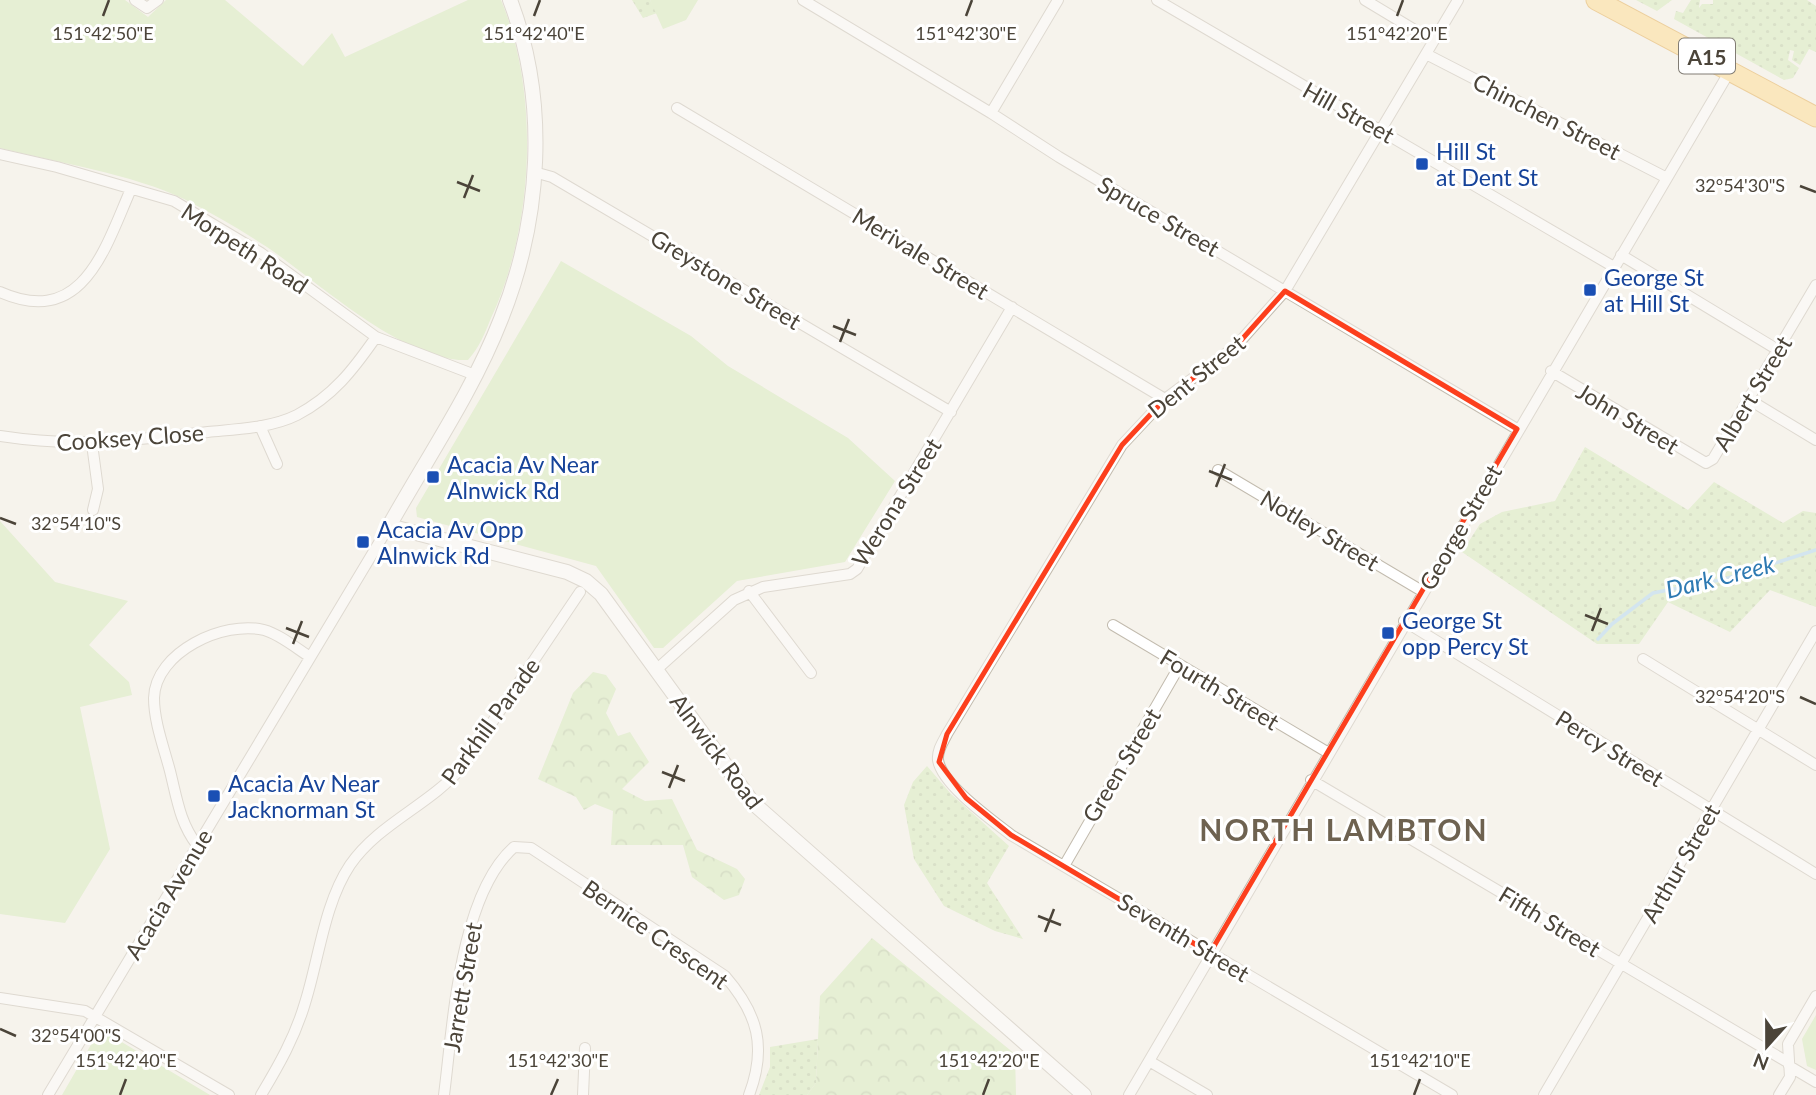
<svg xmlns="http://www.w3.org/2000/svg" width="1816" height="1095" font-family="Lato,sans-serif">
<defs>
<pattern id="grass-dots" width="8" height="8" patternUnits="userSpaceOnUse" patternTransform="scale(1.75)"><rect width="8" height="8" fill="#d2eab5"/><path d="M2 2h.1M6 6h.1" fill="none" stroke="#b6ca9c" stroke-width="1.8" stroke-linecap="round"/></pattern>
<pattern id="forest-crowns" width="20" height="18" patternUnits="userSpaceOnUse" patternTransform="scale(1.75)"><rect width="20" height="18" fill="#d2eab5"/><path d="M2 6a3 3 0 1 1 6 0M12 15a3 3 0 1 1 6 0" fill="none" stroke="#b6ca9c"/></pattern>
</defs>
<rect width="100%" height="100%" fill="#f6f3ec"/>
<path fill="url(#grass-dots)" d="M632,0h18l7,13 -14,5z
M1636,0h36l-15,11z
M1691,0h9l-1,8 3,-4h11v-4h94l9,6v46l-7,-3 -9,16 -8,-5 2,-9 -4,-1 -2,10 11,8 -6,10 -9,2 -110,-61 2,-8 7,2z
M1585,447l103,63 26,-28 69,41 20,-12 13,2v94l-46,-17 -40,42 -62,-30 -29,42h-42l-135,-92 18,-28 22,-12 53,-11z
M927,766l24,28 58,52 -22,37 36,56 -28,-8 -51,-25 -30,-47 -10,-54 9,-23z
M818,1039l-2,44 -9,12h-48l11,-28v-20z"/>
<path fill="url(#forest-crowns)" d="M593,672l13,3 10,14 -10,24 12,23 12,-4 19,30 -27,27 23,12 27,-2 25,51 40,19 8,10 -6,16 -15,5 -32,-23 -9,-32h-72l2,-34 -18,-7 -11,6 -8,-13 -38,-18 35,-86z
M872,938l143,116 1,41h-209l9,-12 4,-87z"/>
<path fill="#d2eab5" d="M0,0h125l23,17 18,-17h59l78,66 29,-33 13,24 123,-57h33c39,94 33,226 -10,318 -6,15 -12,30 -23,42 -63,3 -151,-79 -201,-113 -26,-17 -55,-34 -83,-48 -49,-24 -129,-37 -184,-51z
M650,0h48l-12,20 -23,9z
M561,261l130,75 37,30 120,72 47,43 -50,81 -108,19 -74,67h-9l-58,-82 -179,-49 -1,-9z
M0,521l55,61 73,19 -39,44 40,37 3,13 -52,12 30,142 -45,74 -65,-9z
M1816,1015v55l-9,-4 -5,-27z
M100,1029l110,66h-148z"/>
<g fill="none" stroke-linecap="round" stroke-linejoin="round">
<path stroke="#a9d4f2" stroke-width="3.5" d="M1598,639l14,-15 41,-31 72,-14 91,-29"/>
<defs>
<path id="minor" d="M135,0l12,8 11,-8
M803,0l188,113 68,44 458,272
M1157,0l457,267
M1365,0l68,41
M1426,54l241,124
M677,108l488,291
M991,113l67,-113
M0,154l57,13 117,34 87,52 115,84 99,38
M534,172l18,5 399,235
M1621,255l157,95
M0,292c83,37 105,-44 131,-103
M1551,371l155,92 7,-4 103,-174
M1748,399l68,41
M260,426l17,38
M0,436c77,12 132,4 208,-4 29,-3 63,-4 89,-17 36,-19 56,-45 79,-78
M92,444l6,45 -5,21
M1218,470l204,121
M749,591l62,82
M1404,621l412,253
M1113,625l214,127
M1643,659l173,106
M656,670l78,-70 29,-13 87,-13 7,-5 155,-262
M1311,780l478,283
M197,845c-17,-22 -20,-46 -27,-74 -6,-23 -16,-49 -16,-73 1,-46 70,-78 110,-68 15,4 32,18 46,27
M1064,866l116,-201
M0,998l85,13 144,84
M1149,1061l58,34
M1789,1066l27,16
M48,1095l341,-569
M261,1095c18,-30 34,-58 44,-92 14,-44 19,-99 45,-138 29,-42 80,-60 112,-98l118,-175
M444,1095c9,-70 15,-199 70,-248l17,1 194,128c33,38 42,71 24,119
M583,1095l2,-47
M1129,1095l602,-1026
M1452,1095l-441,-260c-19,-15 -69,-50 -73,-75 -1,-10 5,-18 9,-26l175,-289 43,-46 71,-53 49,-55 173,-291
M1544,1095l272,-464
M1779,1095l11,-18 -2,-33 28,-48"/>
<path id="tertiary" d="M510,0c39,102 31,219 -9,319 -28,72 -74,139 -112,207l178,46 19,9 15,13 152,209 331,292"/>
<path id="trunk" d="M1596,0l220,117"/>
</defs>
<use href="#minor" stroke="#c2bbae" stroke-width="12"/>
<use href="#tertiary" stroke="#c2bbae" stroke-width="16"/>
<use href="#trunk" stroke="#e0a43c" stroke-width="21"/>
<use href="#minor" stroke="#fff" stroke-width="10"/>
<use href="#tertiary" stroke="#fff" stroke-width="14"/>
<use href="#trunk" stroke="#ffd985" stroke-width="19"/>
</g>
<path d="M0 0H1816V1095H0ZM1285,291l232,138 -307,524 -199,-118 -45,-37 -27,-36 8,-28 175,-289 43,-46 71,-53z" fill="#f6f3ec" fill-opacity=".55" fill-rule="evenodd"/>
<path fill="none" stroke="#fc3f1d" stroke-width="5" stroke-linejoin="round" d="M1285,291l232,138 -307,524 -199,-118 -45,-37 -27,-36 8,-28 175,-289 43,-46 71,-53z"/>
<path fill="none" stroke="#4b4439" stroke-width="2.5" d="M103,16l6,-16M534,16l6,-16M966,16l6,-16M1397,16l6,-16M457,182l23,9M1800,186l16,6M464,198l9,-23M833,326l23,9M840,342l9,-23M1209,471l23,9M1216,487l9,-23M0,518l16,6M1585,615l23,9M286,628l23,9M1592,631l9,-23M293,644l9,-23M1800,697l16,7M662,772l23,9M669,788l9,-23M1038,916l23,9M1045,932l9,-23M0,1029l16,7M120,1095l6,-16M551,1095l7,-16M983,1095l6,-16M1414,1095l6,-16"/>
<g fill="#1a4fb4" stroke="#fff" stroke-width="2.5">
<rect x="1415" y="157" width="14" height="14" rx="3.5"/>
<rect x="1583" y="283" width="14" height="14" rx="3.5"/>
<rect x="426" y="470" width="14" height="14" rx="3.5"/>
<rect x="356" y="535" width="14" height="14" rx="3.5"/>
<rect x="1381" y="626" width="14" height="14" rx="3.5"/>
<rect x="207" y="789" width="14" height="14" rx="3.5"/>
</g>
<g text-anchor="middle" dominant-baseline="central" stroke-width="6" stroke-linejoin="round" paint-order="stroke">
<rect fill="#fff" stroke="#817c74" stroke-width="2" x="1679" y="38.5" width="56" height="35" rx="5"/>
<g font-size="21" font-weight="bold" fill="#4b4439">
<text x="1707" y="56">A15</text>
</g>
<g font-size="23" fill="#4b4439" stroke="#fff">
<text transform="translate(1349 112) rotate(29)">Hill Street</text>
<text transform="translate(1547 116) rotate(27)">Chinchen Street</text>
<text transform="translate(1159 216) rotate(30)">Spruce Street</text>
<text transform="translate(245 248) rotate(33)">Morpeth Road</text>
<text transform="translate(921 253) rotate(31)">Merivale Street</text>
<text transform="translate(726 279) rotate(31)">Greystone Street</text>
<text transform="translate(1196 376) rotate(-39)">Dent Street</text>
<text transform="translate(1752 393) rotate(-59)">Albert Street</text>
<text transform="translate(1628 418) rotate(31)">John Street</text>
<text transform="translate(130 437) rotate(-4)">Cooksey Close</text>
<text transform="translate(896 502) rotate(-58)">Werona Street</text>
<text transform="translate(1460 527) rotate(-60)">George Street</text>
<text transform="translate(1320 530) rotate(31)">Notley Street</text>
<text transform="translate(1220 689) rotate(31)">Fourth Street</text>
<text transform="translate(490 721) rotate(-54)">Parkhill Parade</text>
<text transform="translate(1610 748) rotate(32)">Percy Street</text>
<text transform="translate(717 751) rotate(53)">Alnwick Road</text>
<text transform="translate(1121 765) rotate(-59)">Green Street</text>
<text transform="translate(1680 863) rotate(-60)">Arthur Street</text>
<text transform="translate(168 894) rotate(-59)">Acacia Avenue</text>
<text transform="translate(1550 921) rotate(31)">Fifth Street</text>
<text transform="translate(656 934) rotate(35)">Bernice Crescent</text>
<text transform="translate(1184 937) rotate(31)">Seventh Street</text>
<text transform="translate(462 987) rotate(-80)">Jarrett Street</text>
</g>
<g font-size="23" fill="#164399" stroke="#fff" text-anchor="start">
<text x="1436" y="151">Hill St<tspan x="1436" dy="26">at Dent St</tspan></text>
<text x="1604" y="277">George St<tspan x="1604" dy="26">at Hill St</tspan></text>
<text x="447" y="464">Acacia Av Near<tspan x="447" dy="26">Alnwick Rd</tspan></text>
<text x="377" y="529">Acacia Av Opp<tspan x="377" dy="26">Alnwick Rd</tspan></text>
<text x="1402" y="620">George St<tspan x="1402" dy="26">opp Percy St</tspan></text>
<text x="228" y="783">Acacia Av Near<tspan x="228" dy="26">Jacknorman St</tspan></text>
</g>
<g font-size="24" font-style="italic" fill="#2e7ab2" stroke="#fff">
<text transform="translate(1720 576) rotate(-14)">Dark Creek</text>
</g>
<g font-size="30" font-weight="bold" letter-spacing="2" fill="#6e6250" stroke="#fff">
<text x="1344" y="829">NORTH LAMBTON</text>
</g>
</g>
<g font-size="18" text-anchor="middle" fill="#4b4439" stroke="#fff" stroke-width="6" stroke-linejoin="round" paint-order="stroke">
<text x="103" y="40">151°42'50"E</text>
<text x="534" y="40">151°42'40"E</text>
<text x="966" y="40">151°42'30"E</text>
<text x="1397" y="40">151°42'20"E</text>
<text x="1740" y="192">32°54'30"S</text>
<text x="76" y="530">32°54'10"S</text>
<text x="1740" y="703">32°54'20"S</text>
<text x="76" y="1042">32°54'00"S</text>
<text x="126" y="1067">151°42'40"E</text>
<text x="558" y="1067">151°42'30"E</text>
<text x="989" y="1067">151°42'20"E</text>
<text x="1420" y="1067">151°42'10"E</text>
</g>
<g transform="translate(1767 1046) rotate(201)" stroke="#ffffff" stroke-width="5" paint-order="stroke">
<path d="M0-5L12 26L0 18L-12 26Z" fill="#4b4439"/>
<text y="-10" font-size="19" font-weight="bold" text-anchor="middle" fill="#4b4439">N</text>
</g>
</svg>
